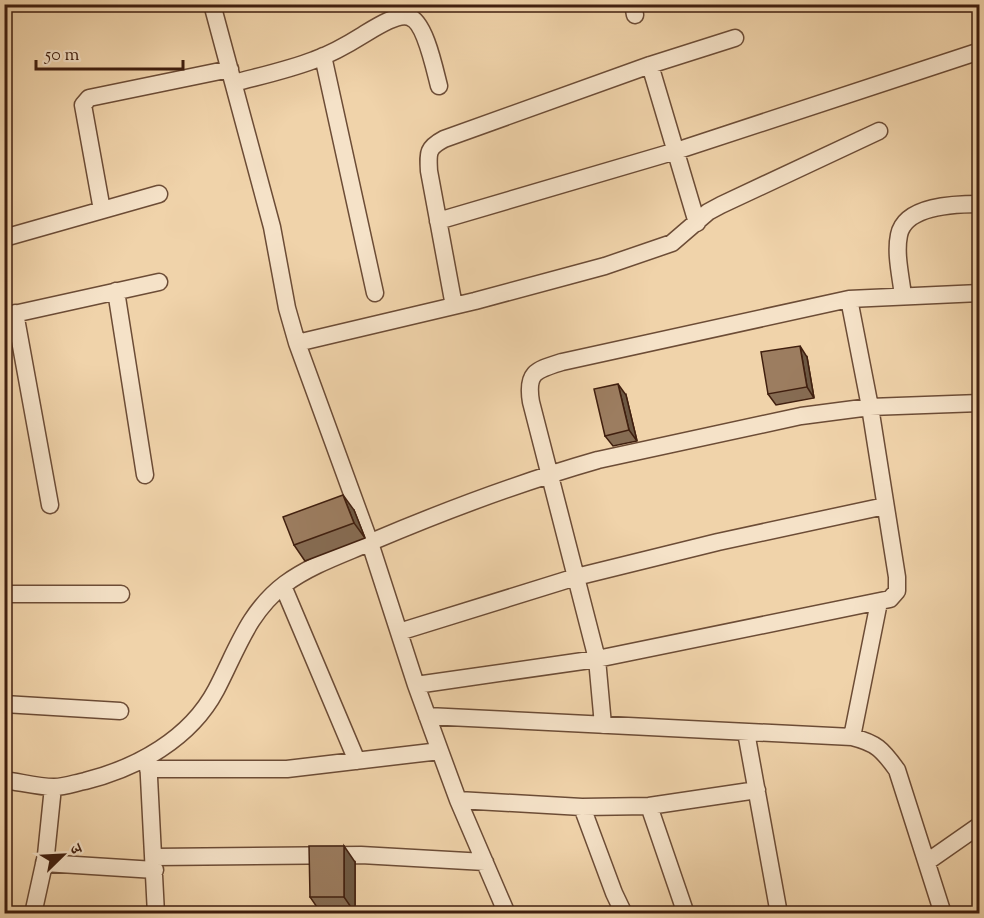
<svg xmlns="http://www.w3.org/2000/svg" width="984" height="918" font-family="'Sorts Mill Goudy','Noto Serif Devanagari',serif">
<rect width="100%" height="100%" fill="#f0d3aa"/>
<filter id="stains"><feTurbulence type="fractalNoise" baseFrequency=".00333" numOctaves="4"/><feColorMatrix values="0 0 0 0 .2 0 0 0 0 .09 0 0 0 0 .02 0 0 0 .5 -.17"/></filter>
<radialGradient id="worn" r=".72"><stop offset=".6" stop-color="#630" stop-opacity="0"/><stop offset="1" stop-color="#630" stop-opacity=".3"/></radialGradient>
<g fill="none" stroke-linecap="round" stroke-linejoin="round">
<defs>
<path id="minor" d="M212,4l60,223 15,81 10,35 73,200 46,142 24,66 18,49 49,114
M633,4l2,11
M323,56l52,237
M650,65l47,158
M234,83c26,-7 54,-13 80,-23 17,-6 33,-15 49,-25 10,-6 34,-22 46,-18 16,4 26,54 30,69
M102,210l-19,-105 6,-7 141,-29
M438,221l238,-70 304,-100
M4,238l155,-44
M116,291l29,184
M903,296c-2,-19 -8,-42 -4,-61 6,-30 56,-31 81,-31
M454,306l-25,-135c-1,-18 -2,-23 15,-32l206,-74 85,-27
M15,313l35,192
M5,316l154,-34
M297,343l178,-42 130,-35 67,-23 36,-31 13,-7 158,-74
M283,586l74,175
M4,594h117
M399,632l177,-55 142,-35 167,-36
M416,685l181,-26 293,-60 7,-8v-14l-27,-170 -21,-108
M4,704l116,7
M427,716l425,21c24,6 30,12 45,33l46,144
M603,725l-6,-66 -66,-257c-5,-30 5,-32 31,-40l287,-63 131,-6
M746,732l33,182
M852,737l27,-135
M148,758l8,156
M148,769h139l153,-18
M4,780c16,2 34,7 50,7 11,0 21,-4 31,-6 52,-13 105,-42 131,-91 21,-40 32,-78 69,-106 26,-19 56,-29 86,-42 73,-31 150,-60 227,-82l203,-44 69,-9 110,-4
M458,800l124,7 67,-1 108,-16
M649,806l37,108
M582,807l32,86 10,21
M154,857l207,-2 124,7
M927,862l53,-37
M44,863l111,7
M33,914l13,-59 7,-68"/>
</defs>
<use href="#minor" stroke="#6c4c36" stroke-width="19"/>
<use href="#minor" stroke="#f5e2c8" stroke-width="16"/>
</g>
<path fill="#866c53" stroke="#401f0f" stroke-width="1.5" d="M807,357l7,41 -38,7 -8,-11z
M626,395l11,46 -24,5 -8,-10z
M354,510l11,28 -60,23 -11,-16z
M355,862v51h-34l-11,-16z"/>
<path fill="#6d5843" stroke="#401f0f" stroke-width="1.5" d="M800,346l7,11 7,41 -7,-11z
M618,384l8,11 11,46 -8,-11z
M343,495l11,15 11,28 -11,-15z
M344,846l11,16v51l-11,-16z"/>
<path fill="#9c7d60" stroke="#401f0f" stroke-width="1.5" d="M800,346l7,41 -39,7 -7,-42z
M618,384l11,46 -24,6 -11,-47z
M343,495l11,28 -60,22 -11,-28z
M309,846h35v51h-34z"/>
<rect width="984" height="918" fill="none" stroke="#f0d3aa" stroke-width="24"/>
<rect x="6" y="6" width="972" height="906" fill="none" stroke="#401f0f" stroke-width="3"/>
<rect x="12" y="12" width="960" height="894" fill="none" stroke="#401f0f" stroke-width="1.5"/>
<g transform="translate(63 855) rotate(66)" stroke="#f5e2c8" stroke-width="4.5" paint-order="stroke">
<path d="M0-4.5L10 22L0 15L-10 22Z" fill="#401f0f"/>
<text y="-9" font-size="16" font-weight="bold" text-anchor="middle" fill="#401f0f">उ</text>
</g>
<path d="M36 60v9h147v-9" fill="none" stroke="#401f0f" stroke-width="3"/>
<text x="45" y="60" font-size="18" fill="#401f0f" stroke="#f5e2c8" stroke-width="4.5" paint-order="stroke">50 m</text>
<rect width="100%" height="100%" filter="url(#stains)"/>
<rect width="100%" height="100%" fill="url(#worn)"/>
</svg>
